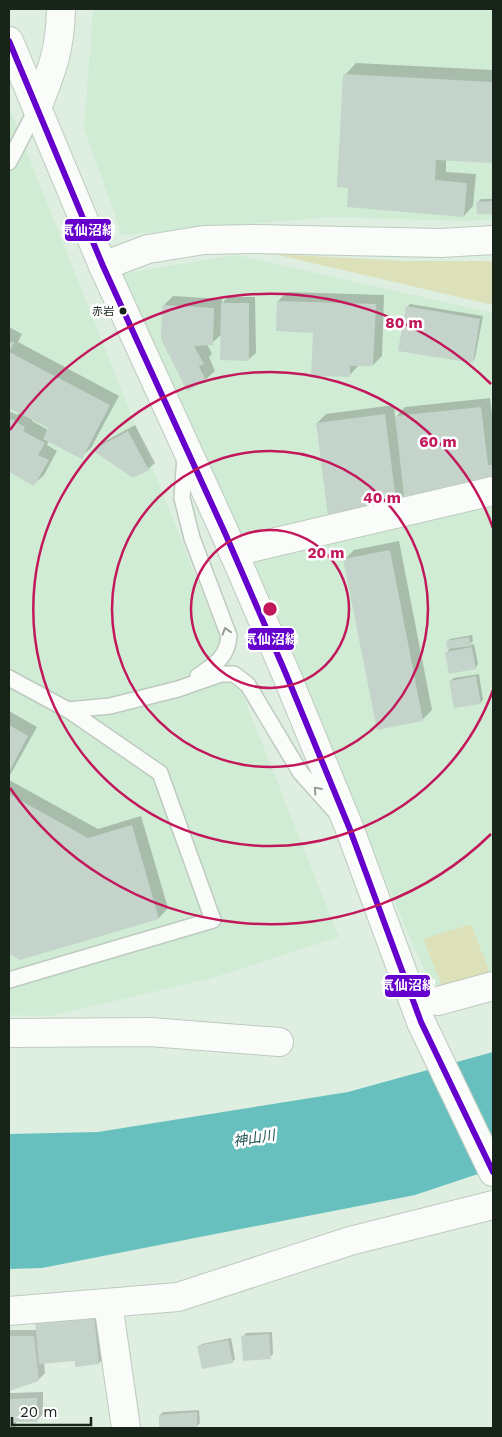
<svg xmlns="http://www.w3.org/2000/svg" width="502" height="1437" font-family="'Work Sans','Noto Sans JP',sans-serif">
<rect width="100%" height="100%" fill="#deeee0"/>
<path fill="#d1ecd5" d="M93,9h400v210l-28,2 -135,-4 -208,18 -38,-107z
M9,107l330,830 -130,42 -159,37 -41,-1z
M236,255l257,58v671l-55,17 -318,-727z"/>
<path fill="#dde1b9" d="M274,254l130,7h89v44z
M471,924l22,57 -45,19 -25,-61z"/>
<path fill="#68c0be" d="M493,1052v117l-78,26 -373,73 -33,1v-135l89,-2 250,-40z"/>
<path fill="#0003" fill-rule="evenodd" d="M356,63l137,7v92l-47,-3v13l30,2 -3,32 -9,10 -114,-29 -5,-112z
M481,199h12v14h-15v-11z
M287,292l97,3 -2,61 -9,9h-14l-10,11 -35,-44 -36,-31z
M173,296l49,3v4l6,-6h27l1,56 -7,6 -27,-25 -10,9 -5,1 5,10 -3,3 6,14 -10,9 -41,-75z
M410,304l73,12 -8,42 -3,4 -65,-55z
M9,327l13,7 -4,8 101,54 -28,52 -10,9 -32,-17 -2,5 10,6 -13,24 -10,9 -25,-14v-59l8,4 3,-3 -11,-6zM33,419l16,9 -1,2 -16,-9z
M490,398l3,25v62l-88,10 -9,12 -79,-84 9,-9 68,-9 1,13 10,-11z
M135,425l20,38 -7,6 -55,-19 7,-6z
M399,541l33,169 -10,10 -77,-161 9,-9z
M472,635l1,6 -4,4 5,-1 4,20 -3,4 -29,-15 5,-6 -4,-5 3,-3z
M479,674l4,26 -3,3 -30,-22 4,-3z
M9,711l28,16 -28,50z
M9,780l89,49 43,-13 27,92 -9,10 -139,41 -11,-7z
M100,1309l5,48 -6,6 -23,-4 -32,3 1,11 -7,7 -28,9v4l33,-1v22l-7,7h-20v7h-7v-98h28z
M272,1332l1,22 -3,3 -27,-20 3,-4z
M231,1338l4,21 -3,3 -33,-15 3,-3z
M199,1410l1,13 -3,3 -36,2 -1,-13 3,-3z"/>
<path fill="#c5d4cb" d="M343,74l150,8v81l-57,-3 -1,20 32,3 -3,34 -117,-10 1,-19 -11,-1z
M493,201v13h-16l-1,-12z
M277,301l99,3 -3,62h-23v11l-39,-1 2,-43 -37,-2z
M221,303h28v58l-29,-1z
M162,305l52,3 -1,37 -19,1 10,18 -5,2 7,15 -19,10 -26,-52z
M406,306l74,13 -7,44 -75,-12z
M9,341l5,2 -5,9 101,53 -28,54 -39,-20 5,-11 -39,-20z
M481,407l7,58h5v21l-89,10 -9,-80z
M385,414l12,94 -69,8 -12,-93z
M11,419l14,8 -2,4 22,12 -7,12 11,5 -15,26 -25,-14v-49z
M128,431l21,39 -16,8 -41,-28z
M390,550l33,171 -46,9 -34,-171z
M469,637l2,9 -24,3 -1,-8z
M472,647l4,22 -27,5 -4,-22z
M476,676l5,28 -27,4 -5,-27z
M9,725l19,11 -19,36z
M9,794l79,44 44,-13 27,94 -139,41 -11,-6z
M94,1315l5,49 -24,3v-6l-36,3 -4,-43z
M269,1334l2,25 -28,2 -2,-25z
M9,1336h25l5,45 -30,10z
M228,1340l5,23 -31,6 -5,-23z
M37,1398v24h-28v-23z
M197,1412v15l-38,1v-13z"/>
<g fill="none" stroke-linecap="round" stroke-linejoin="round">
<defs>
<path id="lane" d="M9,162l28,-54
M185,456l-3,42 10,40 37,98c-2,22 -14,28 -31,40
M9,678l59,32 42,-4 68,-17 43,-15h13l14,11 52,87 34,38
M9,980l204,-60 -53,-147 -93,-64"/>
<path id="street" d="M37,108c15,-38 23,-57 24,-99
M103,266l45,-17 56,-9 49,-1 188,4 52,-3
M438,1001l55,-15
M9,1033l141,-1 129,10
M108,1303l18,125
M9,1311l169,-14 172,-56 143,-36"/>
<path id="secondary" d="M233,552l260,-61"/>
<path id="primary" d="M9,41l94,225 122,267 61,141 63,153 72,195 72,150"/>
</defs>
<use href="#lane" stroke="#bdcbbf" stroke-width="18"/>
<use href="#street" stroke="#bdcbbf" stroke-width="30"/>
<use href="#secondary" stroke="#bdcbbf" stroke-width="30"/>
<use href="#primary" stroke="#bdcbbf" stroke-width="30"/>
<use href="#lane" stroke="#fafcfa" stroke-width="15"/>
<use href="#street" stroke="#fafcfa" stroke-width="28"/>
<use href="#secondary" stroke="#fafcfa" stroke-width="28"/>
<use href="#primary" stroke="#fafcfa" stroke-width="28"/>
<defs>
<path id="bus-1" d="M9,41l94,225 122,267 61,141 63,153 72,195 72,150"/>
</defs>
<use href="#bus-1" stroke="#fff" stroke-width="10"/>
<use href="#bus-1" stroke="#60c" stroke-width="6"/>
</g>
<defs><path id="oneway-chevron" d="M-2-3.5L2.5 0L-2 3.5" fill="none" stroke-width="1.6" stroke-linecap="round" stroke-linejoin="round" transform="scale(1.25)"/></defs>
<g stroke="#949a95">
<use href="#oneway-chevron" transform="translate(226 631) rotate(-107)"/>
<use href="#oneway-chevron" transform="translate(317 790) rotate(-131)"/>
</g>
<g fill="none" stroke="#c2185b" stroke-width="2.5">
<circle cx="270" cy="609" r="79"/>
<circle cx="270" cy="609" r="158"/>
<path d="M493 690A237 237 0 1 1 493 528"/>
<path d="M491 834A316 316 0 0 1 10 788M10 430A316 316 0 0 1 491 384"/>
</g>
<circle fill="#18231a" stroke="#fff" stroke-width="2" cx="123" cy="311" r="4.5"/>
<g text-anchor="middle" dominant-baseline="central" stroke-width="5" stroke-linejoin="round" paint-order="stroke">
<g font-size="11" fill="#18231a" stroke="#fff" text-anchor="end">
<text x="114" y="311">赤岩</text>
</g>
<g font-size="14" font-style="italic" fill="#235556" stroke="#fff">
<text transform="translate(254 1138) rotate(-9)">神山川</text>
</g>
</g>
<circle cx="270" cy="609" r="8" fill="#c2185b" stroke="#fff" stroke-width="2.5"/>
<g font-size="15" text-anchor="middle" font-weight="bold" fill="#c2185b" stroke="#fff" stroke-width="5" stroke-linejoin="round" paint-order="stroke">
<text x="404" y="328">80 m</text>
<text x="438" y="447">60 m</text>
<text x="382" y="503">40 m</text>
<text x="326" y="558">20 m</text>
</g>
<g stroke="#fff" stroke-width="2">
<rect x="64" y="218" width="48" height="24" rx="5" fill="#60c"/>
<rect x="247" y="627" width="48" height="24" rx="5" fill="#60c"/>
<rect x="384" y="974" width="47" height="24" rx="5" fill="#60c"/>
</g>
<g font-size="14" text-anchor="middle" font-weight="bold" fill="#fff">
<text x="88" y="235">気仙沼線</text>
<text x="271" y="644">気仙沼線</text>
<text x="408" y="990">気仙沼線</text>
</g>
<rect width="502" height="1437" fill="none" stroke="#18231a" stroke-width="20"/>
<path d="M12 1417v8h79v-8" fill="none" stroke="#18231a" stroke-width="2.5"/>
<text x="20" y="1417" font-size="15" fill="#18231a" stroke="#ffffff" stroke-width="4" paint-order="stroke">20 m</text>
</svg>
